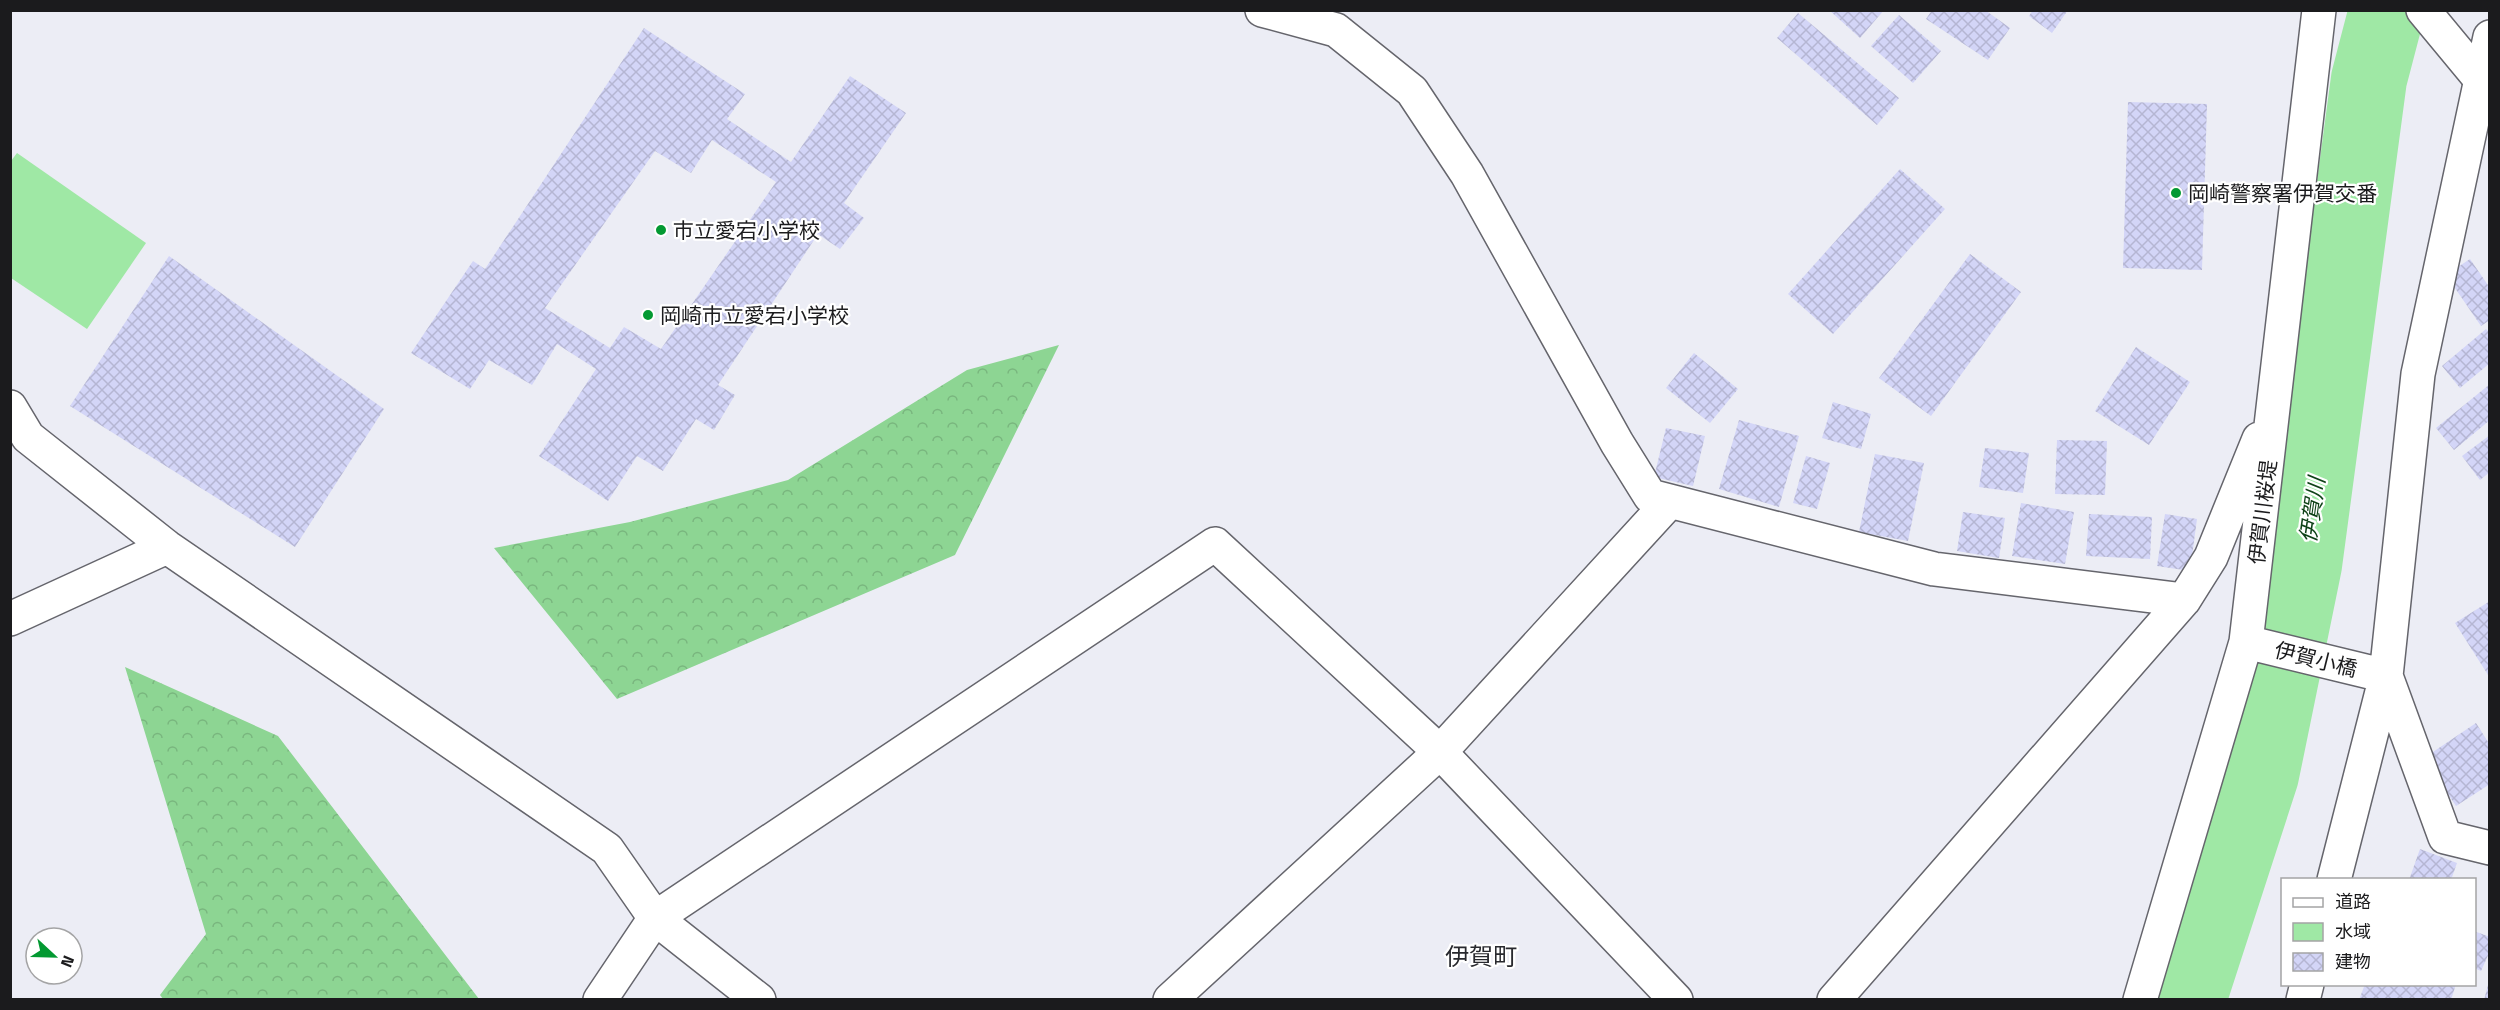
<svg xmlns="http://www.w3.org/2000/svg" width="2500" height="1010" font-family="'Titillium Web','Noto Sans JP',sans-serif">
<defs>
<pattern id="forest-crowns" width="20" height="18" patternUnits="userSpaceOnUse" patternTransform="scale(1.5)"><rect width="20" height="18" fill="#8dd593"/><path d="M2 6a3 3 0 1 1 6 0M12 15a3 3 0 1 1 6 0" fill="none" stroke="#79b67e"/></pattern>
<pattern id="building-cross-hatch" width="8" height="8" patternUnits="userSpaceOnUse" patternTransform="scale(1.5)"><rect width="8" height="8" fill="#d3d5f7"/><path d="M0 0l8 8M0 8l8-8" fill="none" stroke="#b5b6d3"/></pattern>
</defs>
<rect width="100%" height="100%" fill="#ecedf5"/>
<path fill="url(#forest-crowns)" d="M1059,345l-104,210 -338,144 -123,-151 136,-26 158,-42 179,-110z
M125,667l153,69 201,263h-316l-3,-4 46,-61z"/>
<path fill="#9fe8a5" d="M17,153l129,90 -59,86 -76,-51v-117z"/>
<g fill="none" stroke-linecap="round" stroke-linejoin="round">
<path stroke="#9fe8a5" stroke-width="76" d="M2188,1000l73,-225 43,-210 65,-486 18,-69"/>
</g>
<path fill="url(#building-cross-hatch)" fill-rule="evenodd" d="M1829,10h55l-24,28z
M1932,10h53l25,18 -22,32 -62,-41z
M2033,10h35l-16,23 -23,-17z
M1798,13l101,85 -22,27 -100,-87z
M1899,15l42,36 -28,32 -42,-37z
M644,28l101,66 -18,25 64,43 59,-86 56,37 -62,90 20,15 -24,31 -22,-15 -100,151 17,10 -21,35 -18,-11 -33,52 -26,-15 -29,45 -69,-45 57,-87 -39,-25 -25,41 -43,-25 -19,29 -59,-36 62,-92 12,8zM712,140l64,42 -115,167 -37,-22 -14,21 -65,-40 110,-157 36,22z
M2128,102l79,2 -5,166 -79,-2z
M1900,169l45,40 -112,125 -45,-40z
M1970,254l51,38 -90,124 -52,-38z
M169,256l215,153 -89,138 -225,-141z
M2470,259l20,29v32l-9,6 -35,-51z
M2486,329l4,4v30l-30,25 -18,-22z
M2136,347l54,35 -41,63 -54,-34z
M1694,353l44,36 -28,34 -44,-35z
M2490,384v36l-36,30 -18,-22z
M1833,402l38,12 -10,35 -39,-11z
M1739,420l60,16 -20,71 -60,-18z
M1666,428l39,8 -12,50 -39,-9z
M2490,435v37l-10,8 -18,-24z
M2057,440l50,1 -2,54 -50,-1z
M1985,448l44,5 -6,40 -44,-6z
M1875,454l49,9 -16,78 -49,-9z
M1806,456l24,7 -13,46 -24,-6z
M2021,503l53,9 -9,52 -53,-8z
M1963,512l42,6 -6,40 -42,-7z
M2089,514l63,3 -2,42 -64,-3z
M2165,514l32,5 -7,52 -33,-5z
M2490,601v77l-35,-55z
M2476,723l14,22v39l-34,22 -32,-48z
M2420,849l37,14 -6,17h-42z
M2474,931l16,6v14l-9,20 -7,-3z
M2489,981l1,19h-6z
M2365,984h91l-5,16h-92z"/>
<g fill="none" stroke-linecap="round" stroke-linejoin="round">
<defs>
<path id="minor" d="M1262,10l74,20 76,61 55,83 150,269 33,53 284,73 250,31
M10,407l18,30 139,110 440,302 48,69 104,82
M10,619l157,-72
M2246,642l140,34
M2386,676l59,161 45,11
M2334,880l52,-204 32,-302 72,-337
M600,1000l55,-82 560,-374 225,208 236,248
M1170,1000l270,-248 229,-250
M1834,1000l350,-400 27,-43 48,-118
M2140,1000l106,-358 73,-632
M2303,1000l4,-16"/>
<path id="primary" d="M2423,10l58,70 9,15"/>
</defs>
<use href="#minor" stroke="#65656c" stroke-width="36"/>
<use href="#primary" stroke="#65656c" stroke-width="36"/>
<use href="#minor" stroke="#fff" stroke-width="33"/>
<use href="#primary" stroke="#fff" stroke-width="33"/>
</g>
<g fill="#039932" stroke="#fff" stroke-width="2">
<circle cx="2176" cy="193" r="6"/>
<circle cx="661" cy="230" r="6"/>
<circle cx="648" cy="315" r="6"/>
</g>
<g text-anchor="middle" dominant-baseline="central" stroke-width="4.5" stroke-linejoin="round" paint-order="stroke">
<g font-size="21" fill="#1b1b1d" stroke="#fff" text-anchor="start">
<text x="2188" y="193">岡崎警察署伊賀交番</text>
<text x="673" y="230">市立愛宕小学校</text>
<text x="660" y="315">岡崎市立愛宕小学校</text>
</g>
<g font-size="21" fill="#1b1b1d" stroke="#fff">
<text transform="translate(2262 512) rotate(-83)">伊賀川桜堤</text>
<text transform="translate(2316 659) rotate(14)">伊賀小橋</text>
</g>
<g font-size="22" font-style="italic" fill="#0f4218" stroke="#fff">
<text transform="translate(2312 510) rotate(-82)">伊賀川</text>
</g>
<g font-size="24" fill="#28292e" stroke="#fff">
<text x="1481" y="956">伊賀町</text>
</g>
</g>
<rect width="2500" height="1010" fill="none" stroke="#1b1b1d" stroke-width="24"/>
<rect x="2281" y="878" width="195" height="108" fill="#ffffff" stroke="#a4a4a5" stroke-width="1.5"/>
<rect x="2293" y="898" width="30" height="9" fill="#ffffff" stroke="#a4a4a5" stroke-width="1.5"/>
<text x="2335" y="908" font-size="18" fill="#1b1b1d">道路</text>
<rect x="2293" y="923" width="30" height="18" fill="#9fe8a5" stroke="#a4a4a5" stroke-width="1.5"/>
<text x="2335" y="938" font-size="18" fill="#1b1b1d">水域</text>
<rect x="2293" y="953" width="30" height="18" fill="url(#building-cross-hatch)" stroke="#a4a4a5" stroke-width="1.5"/>
<text x="2335" y="968" font-size="18" fill="#1b1b1d">建物</text>
<g transform="translate(54 956) rotate(112)"><circle r="28" fill="#ffffff" stroke="#a4a4a5" stroke-width="1.5"/>
<path d="M0-4.5L10 22L0 15L-10 22Z" fill="#039932"/>
<text y="-9" font-size="16" font-weight="bold" text-anchor="middle" fill="#1b1b1d">N</text>
</g>
</svg>
